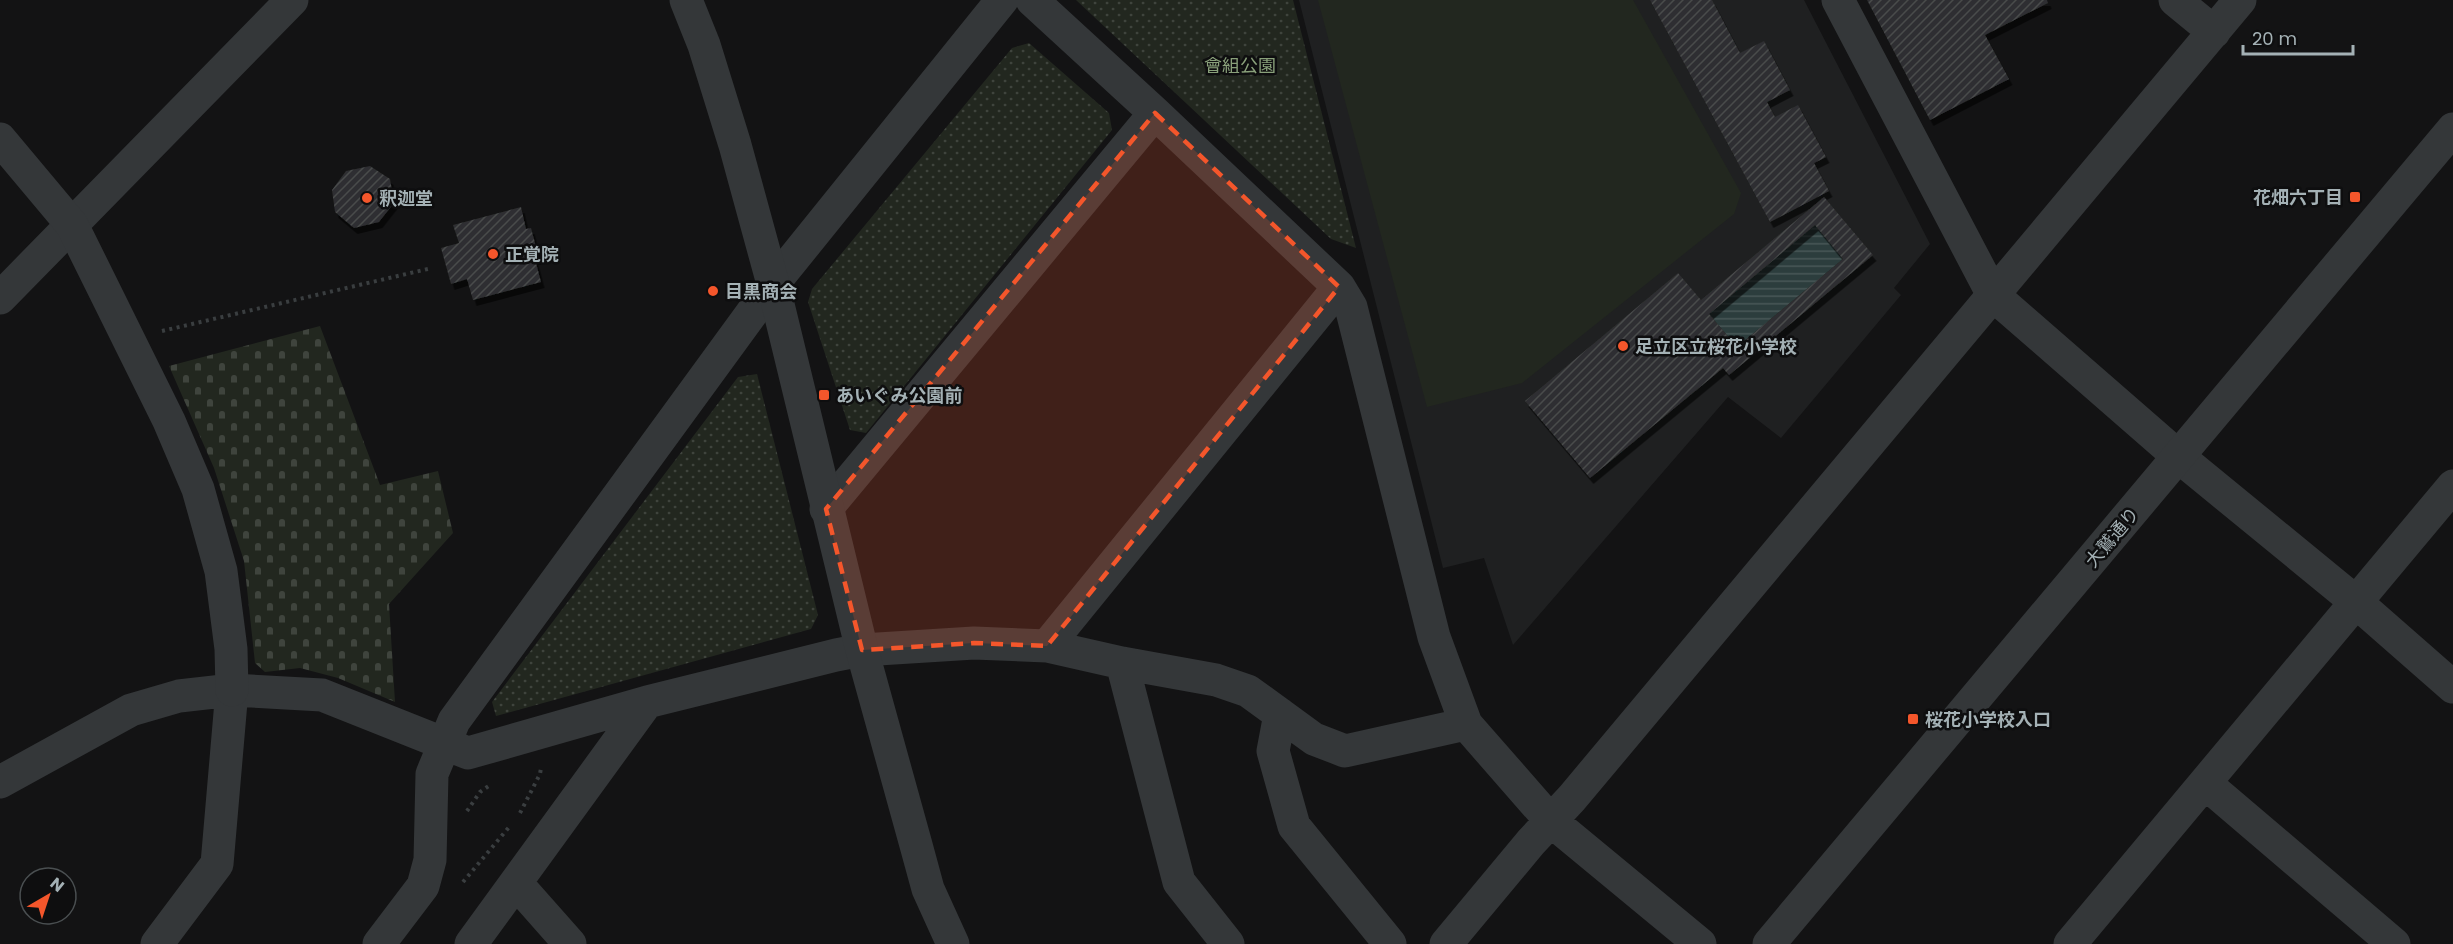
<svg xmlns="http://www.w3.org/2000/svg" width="2453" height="944" font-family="Poppins,'Noto Sans JP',sans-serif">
<defs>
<pattern id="green-dots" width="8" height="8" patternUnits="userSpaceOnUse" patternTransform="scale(1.5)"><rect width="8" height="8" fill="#22271f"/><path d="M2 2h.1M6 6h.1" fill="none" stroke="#3f443d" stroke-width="1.8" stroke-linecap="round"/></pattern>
<pattern id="cemetery-stones" width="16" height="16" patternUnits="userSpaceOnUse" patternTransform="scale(1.5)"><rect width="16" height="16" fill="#22271f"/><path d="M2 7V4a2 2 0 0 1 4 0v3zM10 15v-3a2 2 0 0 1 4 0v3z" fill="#3f443d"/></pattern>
<pattern id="water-rules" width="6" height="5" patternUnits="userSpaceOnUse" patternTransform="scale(1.5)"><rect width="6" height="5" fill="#2c3d3d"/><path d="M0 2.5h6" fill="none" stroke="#485757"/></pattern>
<pattern id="building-hatch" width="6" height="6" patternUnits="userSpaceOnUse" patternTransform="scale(1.5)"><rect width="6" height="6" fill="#2e2f30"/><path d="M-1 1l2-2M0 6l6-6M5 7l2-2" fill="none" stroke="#494b4c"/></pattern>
<filter id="shadow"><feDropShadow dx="3.5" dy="6" stdDeviation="0" flood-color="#0009"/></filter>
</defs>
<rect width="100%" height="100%" fill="#131314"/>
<path fill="#1f2021" d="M1299,0h505l126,244 -36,44 7,7 -120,143 -53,-41 -215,248 -29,-87 -41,10z"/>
<path fill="url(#green-dots)" d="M1076,0h217l63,248 -25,-9z
M1029,43l80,70 3,17 -246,303 -16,-3 -42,-128 4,-13 200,-241z
M757,374l61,241 -7,14 -315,87 -4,-14 246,-325z"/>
<path fill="url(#cemetery-stones)" d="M320,326l60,159 58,-14 15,62 -64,71 6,98 -57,-24 -38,-10 -35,4 -10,-9 -11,-102 -30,-93 -45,-102z"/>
<path fill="#22271f" d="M1318,0h315l108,193 -7,21 -212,169 -95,24z"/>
<path fill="url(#water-rules)" d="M1815,225l28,34 -106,88 -28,-33z"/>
<path fill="url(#building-hatch)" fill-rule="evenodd" filter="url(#shadow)" d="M1650,0h62l28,53 24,-12 26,49 -23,12 8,15 23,-12 28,52 -12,6 15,28 -59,31z
M1867,0h180l1,3 -63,32 24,44 -79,41z
M370,166l20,13 4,24 -15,19 -25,6 -19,-16 -3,-22 14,-19z
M1824,197l49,58 -144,120 -6,-7 -133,110 -65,-77 153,-128 23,27zM1815,225l28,34 -106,88 -28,-33z
M521,207l5,22 5,-1 8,30 -4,1 6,23 -68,18 -6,-21 -16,5 -10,-36 18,-5 -6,-18z"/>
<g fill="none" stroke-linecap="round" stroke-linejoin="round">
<path stroke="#3a3e40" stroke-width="4" stroke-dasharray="3 4.5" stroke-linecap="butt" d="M162,331l270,-63
M467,811l13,-19 10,-7
M520,813l20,-39 1,-6
M463,882l47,-56"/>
<path stroke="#343739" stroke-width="33" d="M1032,0l123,113 184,174 12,20 83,330 32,87 84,96 150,124
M1838,0l155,295 186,162 177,145 97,85
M2175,0l39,32
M0,298l292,-298
M826,509l329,-396
M1047,646l292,-359
M1122,663l57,219 49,62
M1280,714l-7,37 21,75 96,118
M0,782l131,-72 48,-14 53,-6 90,5 146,58 179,-51 189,-47 26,-5 112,-7 73,3 75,17 94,17 32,11 66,48 31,12 121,-27
M2205,783l189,161
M516,883l54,61
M157,944l60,-80 15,-174
M379,944l44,-58 7,-26 2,-86 22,-53 319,-437 229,-284
M471,944l176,-242
M1446,944l85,-102 41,-44 668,-798
M2070,944l383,-458"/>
<path stroke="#343739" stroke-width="33" d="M686,0l18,45 31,100 38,139 89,366 54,195 12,44 25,55
M0,139l72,86 97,196 29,68 23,82 10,78 1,41
M1769,944l684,-815"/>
</g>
<path fill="#f4562b" fill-opacity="0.2" stroke="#f4562b" stroke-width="4.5" stroke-dasharray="12 8" stroke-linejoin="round" d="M1155,113l184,174 -292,359 -73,-3 -112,7 -36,-141z"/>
<g fill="#f4562b" stroke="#0e0e0f" stroke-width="2">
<rect x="2349" y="191" width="12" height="12" rx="3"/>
<circle cx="367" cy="198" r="6"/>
<circle cx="493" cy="254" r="6"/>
<circle cx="713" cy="291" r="6"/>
<circle cx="1623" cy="346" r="6"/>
<rect x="818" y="389" width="12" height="12" rx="3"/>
<rect x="1907" y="713" width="12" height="12" rx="3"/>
</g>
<g text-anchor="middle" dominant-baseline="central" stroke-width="5" stroke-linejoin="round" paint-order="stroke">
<g font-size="18" fill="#89a07a" stroke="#0e0e0f">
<text x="1240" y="65">會組公園</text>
</g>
<g font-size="18" font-weight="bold" fill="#a4b1b5" stroke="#0e0e0f" text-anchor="start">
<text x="2343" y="197" text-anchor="end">花畑六丁目</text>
<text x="379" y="198">釈迦堂</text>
<text x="505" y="254">正覚院</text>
<text x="725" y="291">目黒商会</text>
<text x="1635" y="346">足立区立桜花小学校</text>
<text x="836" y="395">あいぐみ公園前</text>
<text x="1925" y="719">桜花小学校入口</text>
</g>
<g font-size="18" fill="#a4b1b5" stroke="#0e0e0f">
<text transform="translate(2112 537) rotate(-50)">大鷲通り</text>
</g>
</g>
<g transform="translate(48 896) rotate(39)"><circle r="28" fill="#0e0e0f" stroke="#4a4f51" stroke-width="1.5"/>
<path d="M0-4.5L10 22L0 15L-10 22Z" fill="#f4562b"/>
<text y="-9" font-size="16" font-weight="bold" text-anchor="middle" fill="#a4b1b5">N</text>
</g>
<path d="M2243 45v9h110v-9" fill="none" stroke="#a4b1b5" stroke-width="3"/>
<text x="2252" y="45" font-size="18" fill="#a4b1b5" stroke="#0e0e0f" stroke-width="4.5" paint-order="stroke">20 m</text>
</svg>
